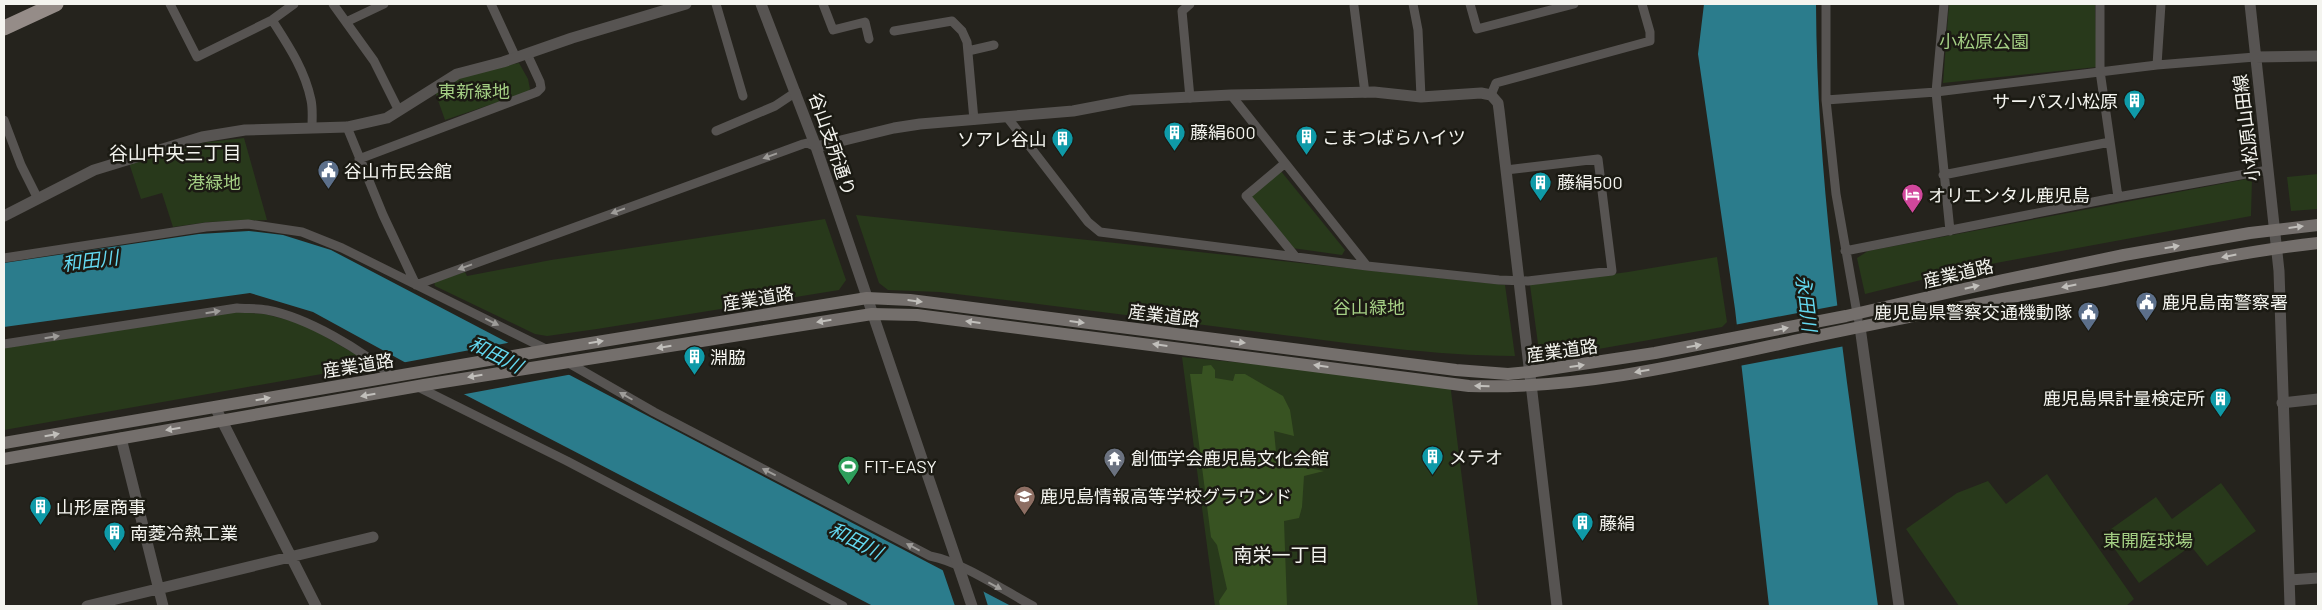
<svg xmlns="http://www.w3.org/2000/svg" width="2322" height="610" font-family="Barlow,'Noto Sans JP',sans-serif">
<rect width="100%" height="100%" fill="#25231d"/>
<path fill="#28391b" d="M1949,4h146l2,63 -154,16z
M519,63l9,16 2,10 -2,3 -83,28 -10,-28 31,-18z
M244,138l23,82 -59,2 -35,5 -11,-34 -21,6 -12,-36 79,-21z
M1280,170l65,80 -3,5 -50,-7 -41,-50 1,-4z
M2318,174v35l-27,2 -4,-34z
M2252,178l-1,38 -282,52 -104,26 -8,-36 11,-7z
M856,215l649,70 10,71c-83,0 -167,-13 -248,-23 -109,-14 -218,-28 -327,-41l-52,-2 -9,-7z
M825,219l21,61 -7,10 -242,39 -50,7 -12,-2 -100,-48 -1,-4 31,-10 2,4 84,-16z
M1717,257l10,65 -5,5 -174,31 -9,-7 -9,-66 98,-13z
M236,312l29,2 38,10 61,35 3,7 -363,64v-82z
M1182,357l268,26 28,223h-263z
M2047,474l87,125 -8,7h-167l-53,-77 51,-36 31,-12 18,23z
M2221,483l35,48 -49,35 -16,-20 -52,37 -35,-49 52,-37 16,22z"/>
<path fill="#385322" d="M1211,365l4,5v8l18,3 2,-7h10l38,22 7,14 4,26 -20,-5 3,31 47,9 -20,5 -2,31 -3,11 -15,3 3,85h-67l-1,-5 8,-12 -10,-44 -6,-8 -21,-163h12l1,-8z"/>
<path fill="#2b7c8c" d="M1704,4h112c1,202 35,402 62,602h-109l-34,-297 -37,-255z
M249,231l34,4 48,15 680,356h-138l-423,-219 -137,-75 -63,-19 -246,34v-64l195,-29z"/>
<path fill="#25231d" d="M1840,305l5,41 -106,20 -5,-41z
M513,342l60,32 -113,21 -59,-32z
M942,568l41,22 5,16h-33z"/>
<g fill="none" stroke-linecap="round" stroke-linejoin="round">
<path stroke="#575452" stroke-width="9" d="M170,4l27,53 75,-37 22,-16
M333,4l41,57 25,50
M491,4l25,54
M716,4l27,92
M823,4l10,26 32,-8 4,17
M1190,4l-8,7 8,87
M1413,4l5,26 3,67
M1470,4l7,25 97,-25
M1826,4v96l10,94 22,125
M1944,4l-8,88 14,139
M2100,4v67l18,126
M1354,6l11,87
M272,20c16,25 33,50 39,80 2,9 1,19 1,27
M346,22l38,-18
M894,31l58,-10 10,10 5,11 7,78
M968,51l26,-6
M2157,65l4,-61
M1231,95l136,171
M1491,95l5,-12 154,-42v-9l-8,-28
M1826,100l110,-8 221,-27 98,-8
M1007,117l81,105 12,10 267,34 132,14 29,1 84,-10 -14,-112 -92,11
M4,120l17,45 17,34
M347,127l36,88 33,70
M716,131l59,-25 21,-14
M359,159l178,-67 4,-4 -1,-6 -13,-28
M1284,164l-38,32 49,60
M1943,175l167,-33
M1845,251l273,-54 150,-27
M4,258l202,-31 42,-3 54,8 40,16 206,102
M416,285l387,-141 4,-1 9,4
M4,344l233,-36c10,1 20,0 30,2 39,7 96,40 125,67
M567,362l87,50 276,144c32,6 73,34 103,50
M416,386l151,75 276,145"/>
<path stroke="#575452" stroke-width="11" d="M761,4l55,143 156,459
M2250,4l29,267 11,335
M2255,57l63,-1
M816,147l78,-19 26,-4 153,-13 58,-11 100,-5 143,-3 47,5 60,-4 10,2 7,8 1,7 58,496
M4,216l90,-46 108,-33 43,-7 102,-3 40,-9 70,-44 46,-12 69,-24 114,-34
M1860,327l39,279
M2282,403l36,-4
M215,407l101,199
M121,438l42,168
M2290,580l28,-2
M87,606l286,-69"/>
<path stroke="#746f6c" stroke-width="12" d="M4,443l544,-93 319,-52 43,2 546,70 52,4 21,-2 126,-19 191,-37 157,-36 121,-25 126,-22 68,-8
M4,459l420,-74 448,-71 45,1 552,71c113,4 227,-24 338,-48 99,-21 198,-40 298,-58 71,-14 141,-29 213,-37"/>
<path stroke="#958c88" stroke-width="15" d="M4,28l52,-24"/>
</g>
<defs><path id="oneway-solid" d="M-6-.8H1V-3.2L6.5 0L1 3.2V.8H-6Z" transform="scale(1.25)"/></defs>
<g fill="#9e9c99">
<use href="#oneway-solid" transform="translate(770 156) rotate(160)"/>
<use href="#oneway-solid" transform="translate(618 211) rotate(160)"/>
<use href="#oneway-solid" transform="translate(465 267) rotate(160)"/>
<use href="#oneway-solid" transform="translate(213 312) rotate(-9)"/>
<use href="#oneway-solid" transform="translate(492 322) rotate(26)"/>
<use href="#oneway-solid" transform="translate(52 337) rotate(-9)"/>
<use href="#oneway-solid" transform="translate(626 396) rotate(-150)"/>
<use href="#oneway-solid" transform="translate(769 472) rotate(-153)"/>
<use href="#oneway-solid" transform="translate(913 547) rotate(-152)"/>
<use href="#oneway-solid" transform="translate(995 586) rotate(28)"/>
</g>
<g fill="#c1bfbb">
<use href="#oneway-solid" transform="translate(2296 227) rotate(-7)"/>
<use href="#oneway-solid" transform="translate(2172 247) rotate(-10)"/>
<use href="#oneway-solid" transform="translate(2229 256) rotate(169)"/>
<use href="#oneway-solid" transform="translate(2069 286) rotate(169)"/>
<use href="#oneway-solid" transform="translate(1972 287) rotate(-13)"/>
<use href="#oneway-solid" transform="translate(915 301) rotate(7)"/>
<use href="#oneway-solid" transform="translate(824 321) rotate(171)"/>
<use href="#oneway-solid" transform="translate(973 322) rotate(-173)"/>
<use href="#oneway-solid" transform="translate(1077 322) rotate(7)"/>
<use href="#oneway-solid" transform="translate(1781 329) rotate(-11)"/>
<use href="#oneway-solid" transform="translate(596 342) rotate(-9)"/>
<use href="#oneway-solid" transform="translate(1238 342) rotate(7)"/>
<use href="#oneway-solid" transform="translate(1160 345) rotate(-172)"/>
<use href="#oneway-solid" transform="translate(1694 346) rotate(-10)"/>
<use href="#oneway-solid" transform="translate(664 347) rotate(171)"/>
<use href="#oneway-solid" transform="translate(1321 366) rotate(-172)"/>
<use href="#oneway-solid" transform="translate(1577 366) rotate(-8)"/>
<use href="#oneway-solid" transform="translate(1642 371) rotate(170)"/>
<use href="#oneway-solid" transform="translate(475 376) rotate(171)"/>
<use href="#oneway-solid" transform="translate(1482 386) rotate(-178)"/>
<use href="#oneway-solid" transform="translate(368 395) rotate(170)"/>
<use href="#oneway-solid" transform="translate(263 399) rotate(-10)"/>
<use href="#oneway-solid" transform="translate(173 429) rotate(171)"/>
<use href="#oneway-solid" transform="translate(52 435) rotate(-10)"/>
</g>
<defs>
<symbol id="building-pin" viewBox="-11 -11 22 30"><path d="M0 17L-7.5 6A9.5 9.5 0 1 1 7.5 6Z" fill="#0f9aa8" stroke="#1b1a13"/><path d="M-4-6H4V6H1V3H-1V6H-4ZM-2.5-4.3h1.7v1.8h-1.7ZM.8-4.3h1.7v1.8H.8ZM-2.5-1h1.7V.8h-1.7ZM.8-1h1.7V.8H.8Z" fill="#fff"/></symbol>
<symbol id="civic-pin" viewBox="-11 -11 22 30"><path d="M0 17L-7.5 6A9.5 9.5 0 1 1 7.5 6Z" fill="#5c6f8a" stroke="#1b1a13"/><path d="M-.6-6.5H3V-4.5H.6V-3L4-1V1h2V6H-6V1h2V-1L-.6-3ZM-1.2 2.5V6h2.4V2.5Z" fill="#fff"/></symbol>
<symbol id="hotel-pin" viewBox="-11 -11 22 30"><path d="M0 17L-7.5 6A9.5 9.5 0 1 1 7.5 6Z" fill="#d1479c" stroke="#1b1a13"/><path d="M-6-4.5h1.5V1H6V5H4.5V3h-9V5H-6ZM-4 0a1.8 1.8 0 1 1 3.6 0ZM.5 0V-2.5h3Q6-2.5 6 0Z" fill="#fff"/></symbol>
<symbol id="temple-pin" viewBox="-11 -11 22 30"><path d="M0 17L-7.5 6A9.5 9.5 0 1 1 7.5 6Z" fill="#6b7280" stroke="#1b1a13"/><path d="M0-6L5-2H3V0L6.5 2.5H4V6H1.5V3h-3V6H-4V2.5H-6.5L-3 0V-2H-5Z" fill="#fff"/></symbol>
<symbol id="stadium-pin" viewBox="-11 -11 22 30"><path d="M0 17L-7.5 6A9.5 9.5 0 1 1 7.5 6Z" fill="#2e9e5b" stroke="#1b1a13"/><path d="M0-5a6.5 5 0 1 0 0 10a6.5 5 0 1 0 0-10ZM-3.5-1.8h7v3.6h-7Z" fill="#fff"/></symbol>
<symbol id="school-pin" viewBox="-11 -11 22 30"><path d="M0 17L-7.5 6A9.5 9.5 0 1 1 7.5 6Z" fill="#8d6e63" stroke="#1b1a13"/><path d="M0-5L7-2L0 1L-7-2ZM-4 1L0 2.5L4 1V4Q0 6-4 4Z" fill="#fff"/></symbol>
</defs>
<g fill-rule="evenodd">
<use href="#building-pin" x="2122" y="88" width="25" height="34"/>
<use href="#building-pin" x="1162" y="120" width="25" height="34"/>
<use href="#building-pin" x="1294" y="124" width="25" height="34"/>
<use href="#building-pin" x="1050" y="126" width="25" height="34"/>
<use href="#civic-pin" x="316" y="158" width="25" height="34"/>
<use href="#building-pin" x="1528" y="170" width="25" height="34"/>
<use href="#hotel-pin" x="1900" y="182" width="25" height="34"/>
<use href="#civic-pin" x="2134" y="290" width="25" height="34"/>
<use href="#civic-pin" x="2076" y="300" width="25" height="34"/>
<use href="#building-pin" x="682" y="344" width="25" height="34"/>
<use href="#building-pin" x="2208" y="386" width="25" height="34"/>
<use href="#building-pin" x="1420" y="444" width="25" height="34"/>
<use href="#temple-pin" x="1102" y="446" width="25" height="34"/>
<use href="#stadium-pin" x="836" y="454" width="25" height="34"/>
<use href="#school-pin" x="1012" y="484" width="25" height="34"/>
<use href="#building-pin" x="28" y="494" width="25" height="34"/>
<use href="#building-pin" x="1570" y="510" width="25" height="34"/>
<use href="#building-pin" x="102" y="520" width="25" height="34"/>
</g>
<g text-anchor="middle" dominant-baseline="central" stroke-width="5" stroke-linejoin="round" paint-order="stroke">
<g font-size="18" fill="#a4cf84" stroke="#1b1a13">
<text x="1984" y="41">小松原公園</text>
<text x="474" y="91">東新緑地</text>
<text x="214" y="182">港緑地</text>
<text x="1369" y="307">谷山緑地</text>
<text x="2148" y="540">東開庭球場</text>
</g>
<g font-size="18" fill="#f4f4ef" stroke="#1b1a13" text-anchor="start">
<text x="2118" y="101" text-anchor="end">サーパス小松原</text>
<text x="1190" y="132">藤絹600</text>
<text x="1322" y="137">こまつばらハイツ</text>
<text x="1047" y="139" text-anchor="end">ソアレ谷山</text>
<text x="344" y="171">谷山市民会館</text>
<text x="1557" y="182">藤絹500</text>
<text x="1928" y="195">オリエンタル鹿児島</text>
<text x="2162" y="302">鹿児島南警察署</text>
<text x="2072" y="312" text-anchor="end">鹿児島県警察交通機動隊</text>
<text x="710" y="357">淵脇</text>
<text x="2205" y="398" text-anchor="end">鹿児島県計量検定所</text>
<text x="1449" y="457">メテオ</text>
<text x="1131" y="458">創価学会鹿児島文化会館</text>
<text x="864" y="466">FIT-EASY</text>
<text x="1040" y="496">鹿児島情報高等学校グラウンド</text>
<text x="56" y="507">山形屋商事</text>
<text x="1599" y="523">藤絹</text>
<text x="130" y="533">南菱冷熱工業</text>
</g>
<g font-size="18" fill="#f4f4ef" stroke="#1b1a13">
<text transform="translate(2246 128) rotate(-97)">小松原山田線</text>
<text transform="translate(833 144) rotate(71)">谷山支所通り</text>
<text transform="translate(1958 273) rotate(-13)">産業道路</text>
<text transform="translate(758 298) rotate(-9)">産業道路</text>
<text transform="translate(1164 315) rotate(7)">産業道路</text>
<text transform="translate(1562 350) rotate(-8)">産業道路</text>
<text transform="translate(358 365) rotate(-9)">産業道路</text>
</g>
<g font-size="19" fill="#f4f4ef" stroke="#1b1a13">
<text x="175" y="152">谷山中央三丁目</text>
<text x="1281" y="554">南栄一丁目</text>
</g>
<g font-size="19" font-style="italic" fill="#64d9f1" stroke="#1b1a13">
<text transform="translate(90 260) rotate(-7)">和田川</text>
<text transform="translate(1807 303) rotate(83)">永田川</text>
<text transform="translate(496 354) rotate(27)">和田川</text>
<text transform="translate(856 540) rotate(27)">和田川</text>
</g>
</g>
<rect width="2322" height="610" fill="none" stroke="#f4f4ef" stroke-width="10"/>
</svg>
